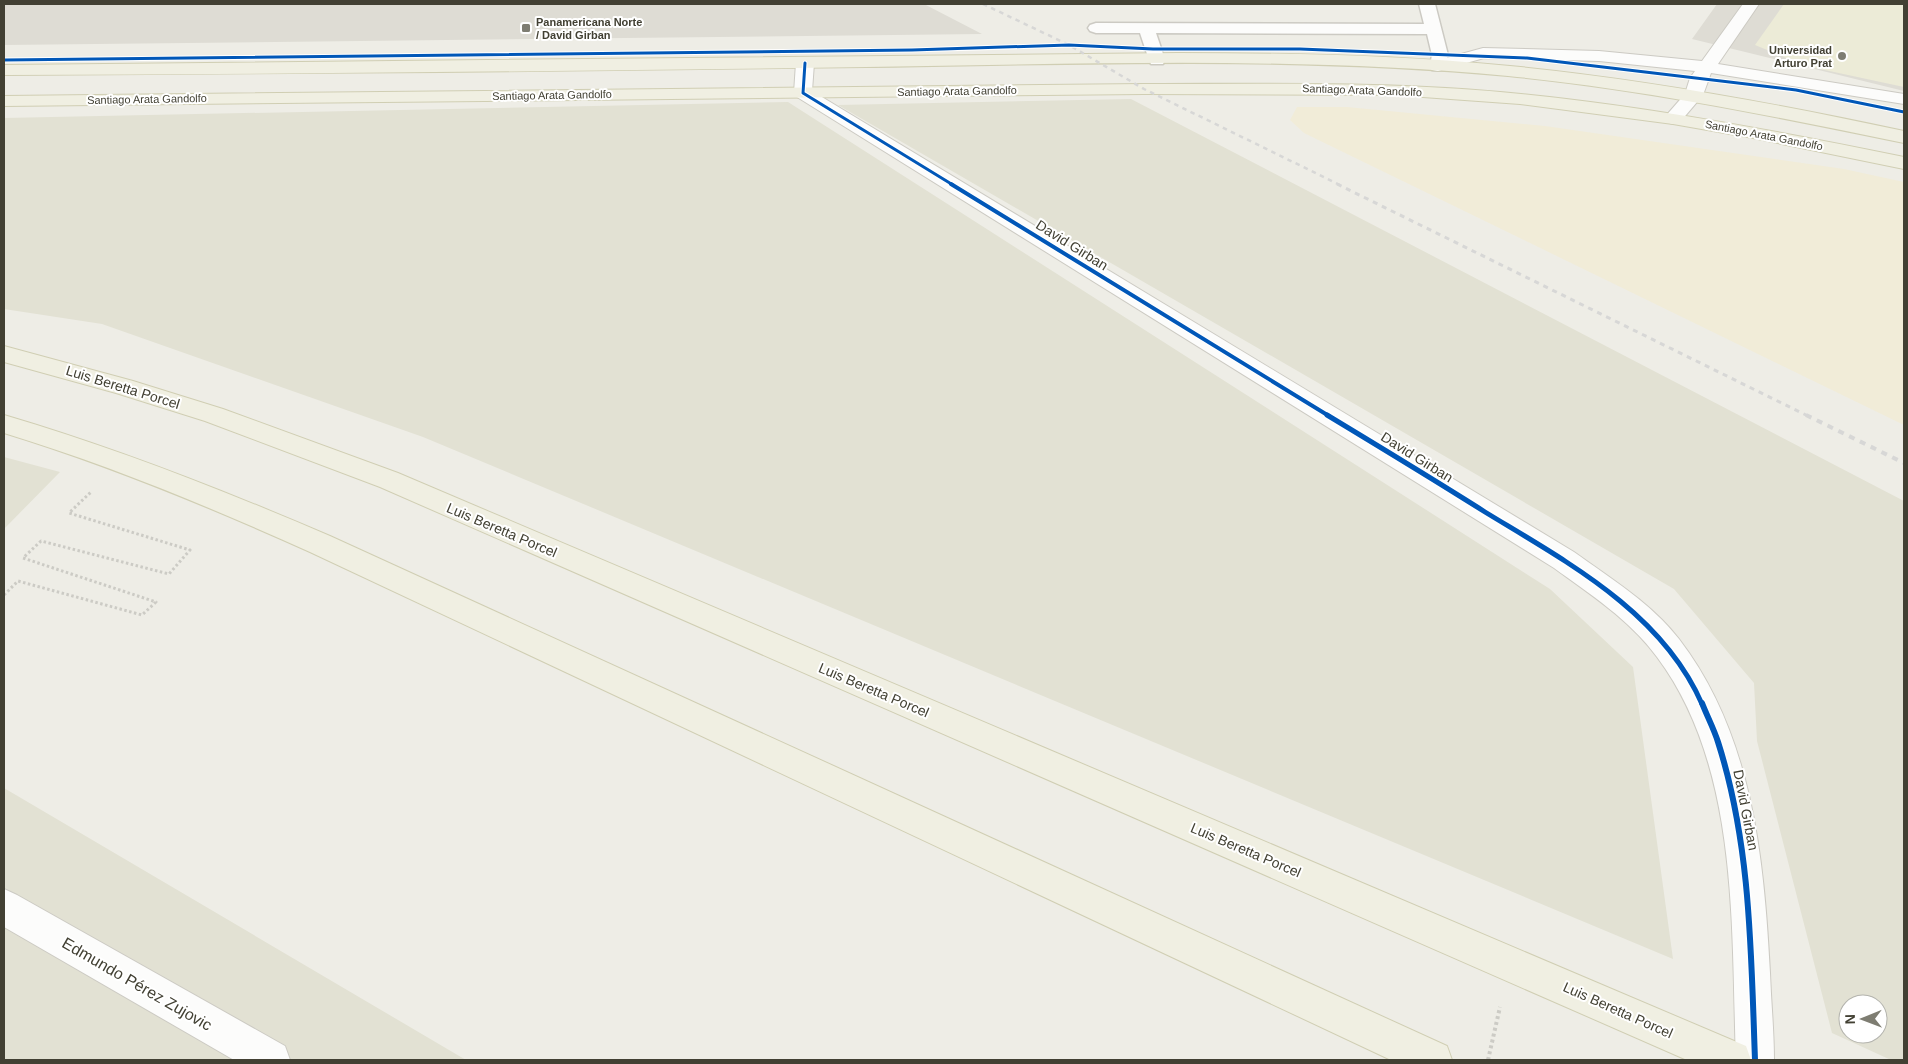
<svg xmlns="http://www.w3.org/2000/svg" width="1908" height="1064" font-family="Arial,sans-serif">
<rect width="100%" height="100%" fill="#eeede6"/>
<path fill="#e2e1d3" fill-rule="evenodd" d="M1131,99l773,402v559h-13l-59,-27 -75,-292 -3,-58 -80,-94 -836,-484zM1848,1004h30v30h-30z
M788,102l762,487 83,78 40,292 -1250,-522 -321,-113 -98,-15v-191z
M4,457l56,15 -56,57z
M4,788l462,272h-462z"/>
<path fill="#f1ecd8" d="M1297,107h50l198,19 299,43 60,13v243l-600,-292 -14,-13z"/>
<path fill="#dedcd4" d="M4,4h920l58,30 -978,11z
M1717,4h187v87l-212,-52z"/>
<path fill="#ecebd7" d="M1784,4h120v83l-98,-21 -51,-21z"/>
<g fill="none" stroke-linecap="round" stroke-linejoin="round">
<defs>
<path id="service" d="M1419,4h16l13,51 -4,15h-12l-2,-4 2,-11 -5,-21 -271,-1 9,27 -2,4h-12l-2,-4 -9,-27h-44l-6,-2 -2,-3 2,-3 6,-2 328,1z"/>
<path id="minor" d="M1743,4h16l-41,60 186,30v10l-193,-31 -8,22 -23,27 -7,2 -7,-2 -2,-4 21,-24 5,-16 5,-7 -96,-10 -115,-3 -46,13 -6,-1 -3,-4 3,-4 51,-14 116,3 103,10z
M805,58l6,1 3,4 -2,28 762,461c36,26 77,51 105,87 73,95 85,218 91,334 1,29 4,58 4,87h-38c-5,-132 4,-292 -79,-403 -27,-37 -67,-63 -103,-89l-757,-471 -3,-4 2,-30 3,-4z
M4,889l13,6 268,151 5,14h-56l-230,-133z"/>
<path id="primary" d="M1178,53c111,0 221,2 332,13 133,13 264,37 394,65v12c-131,-27 -263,-54 -396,-67 -214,-20 -428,-12 -642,-9 -287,4 -575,7 -862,8v-10z
M1144,84c126,0 252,-3 377,10 129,13 256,37 383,63v12l-151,-31 -80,-14 -153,-20 -125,-9 -251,-1 -1140,12v-10z
M4,346l129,35 90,28 175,64 1348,573 5,14h-64l-1307,-573 -175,-66 -89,-28 -112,-31z
M4,415c112,33 219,75 326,121l1117,510 5,14h-61l-1081,-508c-100,-45 -201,-87 -306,-119z"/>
</defs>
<use href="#service" stroke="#cccac3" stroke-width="3"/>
<use href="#minor" stroke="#cccac3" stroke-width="2"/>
<use href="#primary" stroke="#d0ceb3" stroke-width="2"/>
<path stroke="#cccbc5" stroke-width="3" stroke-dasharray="2.5 2.5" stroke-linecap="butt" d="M4,595l14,-14 124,34 14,-13 -133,-44 18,-17 128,33 21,-24 -121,-37 23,-22"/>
<path stroke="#cccbc5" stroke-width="4" stroke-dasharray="3 3" stroke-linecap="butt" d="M1488,1060l12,-53"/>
<use href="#service" fill="#fcfcfb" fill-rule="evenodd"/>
<use href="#minor" fill="#fcfcfb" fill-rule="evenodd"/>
<use href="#primary" fill="#f0efe2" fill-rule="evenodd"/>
<path stroke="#d7d7d6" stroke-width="2.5" stroke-dasharray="4.5 4.5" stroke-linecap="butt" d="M983,4l86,41 75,44 196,96"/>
<path stroke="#d7d7d6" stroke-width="3" stroke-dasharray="5 5" stroke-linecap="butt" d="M1337,184l471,232"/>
<path stroke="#d7d7d6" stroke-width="4" stroke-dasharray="6 6" stroke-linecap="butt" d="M1806,415l98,48"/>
<defs>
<path id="cycleway-far3" d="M4,60l908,-10 157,-5 84,4h147l227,9 269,32 108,22
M805,63l-2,30 150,92"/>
<path id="cycleway-far2" d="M951,184l378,232"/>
<path id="cycleway-far1" d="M1327,415c53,32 106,64 158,97 82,50 177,100 217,192"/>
<path id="cycleway" d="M1702,703c5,13 12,26 16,39 33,103 33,211 37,318"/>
</defs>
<use href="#cycleway-far3" stroke="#fff" stroke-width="5"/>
<use href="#cycleway-far2" stroke="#fff" stroke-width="6"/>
<use href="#cycleway-far1" stroke="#fff" stroke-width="8"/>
<use href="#cycleway" stroke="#fff" stroke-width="9"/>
<use href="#cycleway-far3" stroke="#0057b8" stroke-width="3"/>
<use href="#cycleway-far2" stroke="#0057b8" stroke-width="4"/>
<use href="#cycleway-far1" stroke="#0057b8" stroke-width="5"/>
<use href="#cycleway" stroke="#0057b8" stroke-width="6"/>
</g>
<g fill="#7e7d72" stroke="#fff" stroke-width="2">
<rect x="521" y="23" width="10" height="10" rx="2.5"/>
<circle cx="1842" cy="56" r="5"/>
</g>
<g text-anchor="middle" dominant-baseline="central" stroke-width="4" stroke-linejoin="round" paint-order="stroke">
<g font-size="11" font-weight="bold" fill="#424033" stroke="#fff" text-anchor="start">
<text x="536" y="22">Panamericana Norte<tspan x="536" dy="13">/ David Girban</tspan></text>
<text x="1832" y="50" text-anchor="end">Universidad<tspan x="1832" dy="13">Arturo Prat</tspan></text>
</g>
<g font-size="11" fill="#424033" stroke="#fff">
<text transform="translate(1362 90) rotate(2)">Santiago Arata Gandolfo</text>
<text transform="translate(957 91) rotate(-1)">Santiago Arata Gandolfo</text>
<text transform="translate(552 95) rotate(-1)">Santiago Arata Gandolfo</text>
<text transform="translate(147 99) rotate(-1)">Santiago Arata Gandolfo</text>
<text transform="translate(1764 135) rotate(11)">Santiago Arata Gandolfo</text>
</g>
<g font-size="14" fill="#424033" stroke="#fff">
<text transform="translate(1072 245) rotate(32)">David Girban</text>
<text transform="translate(123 387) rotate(17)">Luis Beretta Porcel</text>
<text transform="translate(1417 457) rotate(32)">David Girban</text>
<text transform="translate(502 530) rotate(23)">Luis Beretta Porcel</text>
<text transform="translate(874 690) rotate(23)">Luis Beretta Porcel</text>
<text transform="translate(1746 810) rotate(79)">David Girban</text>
<text transform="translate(1246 850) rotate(23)">Luis Beretta Porcel</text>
<text transform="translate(1618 1010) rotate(24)">Luis Beretta Porcel</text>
</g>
<g font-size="16" fill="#424033" stroke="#fff">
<text transform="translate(137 984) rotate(30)">Edmundo Pérez Zujovic</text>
</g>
</g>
<rect width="1908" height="1064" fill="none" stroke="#424033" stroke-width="10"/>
<g transform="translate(1863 1019) rotate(269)"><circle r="24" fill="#ffffff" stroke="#b3b3ad"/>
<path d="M0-4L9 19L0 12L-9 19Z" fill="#7e7d72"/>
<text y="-8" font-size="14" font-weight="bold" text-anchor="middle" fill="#424033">N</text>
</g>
</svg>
